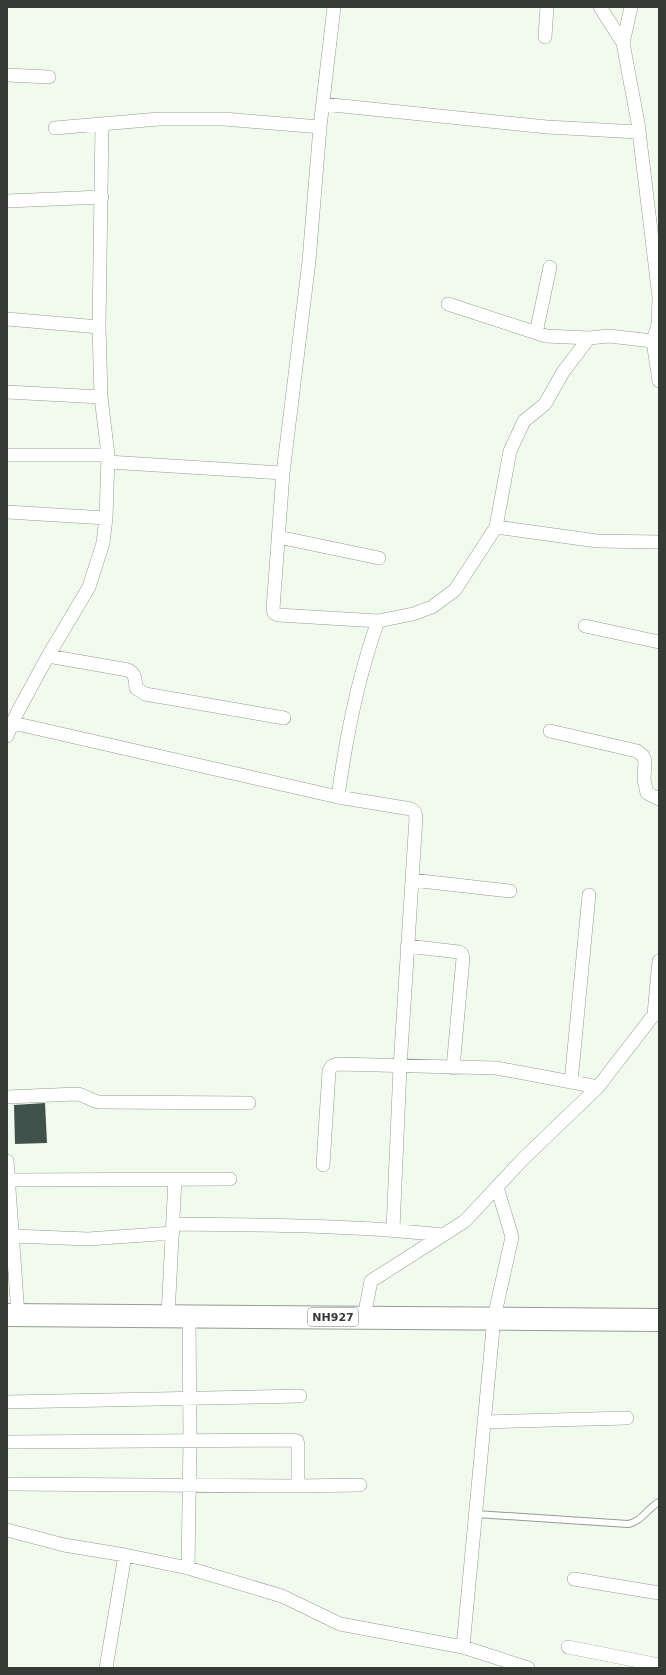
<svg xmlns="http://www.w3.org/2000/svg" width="666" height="1675" font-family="'DejaVu Sans',sans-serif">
<rect width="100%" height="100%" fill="#f0fbee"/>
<path fill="#41514c" d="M45,1103l2,40 -32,1 -1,-39z"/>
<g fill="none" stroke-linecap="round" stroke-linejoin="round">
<defs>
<path id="lane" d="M476,1514l152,10c13,-2 20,-16 31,-22"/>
<path id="street" d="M334,7l-14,120 -11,134 -26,212 -10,136 1,4 4,2 100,6 35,-7 19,-7 23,-17 41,-63
M600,7l23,36
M631,7l-8,36 15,80 21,174 -1,28 -5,16 6,40
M545,37l2,-30
M7,75l42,2
M323,104l224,23 91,5
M55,128l104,-9h65l96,8
M7,201l95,-4
M448,304l98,32 43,2
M7,319l92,8
M536,333l14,-66
M653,341l-44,-5 -20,2 -26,34 -18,32 -21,17 -14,30 -14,76 101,14 62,1
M7,392l94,5
M7,455h101
M108,462l175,11
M7,512l99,6
M278,537l101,21
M585,626l74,16
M48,656l80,14c8,4 7,10 8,18l9,6 139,24
M13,723l325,74 73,12 4,3 1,6 -16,249 -7,163
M550,731l87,20 6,5 2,5 -1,19 3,13 12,6
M7,736l10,-23 31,-57 41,-69 14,-44 3,-25 2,-63 -7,-58 -2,-70 3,-203
M338,797c8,-60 20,-120 40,-176
M412,880l98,11
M407,946l52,6 3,2 1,4 -10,110
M654,1014l5,-53
M571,1082l18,-187
M7,1097l70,-3c8,1 14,7 22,8l150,1
M7,1161l11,154
M323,1165l6,-94 3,-5 5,-2 159,4 102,19
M9,1180l221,-1
M173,1224c90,1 180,1 269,11
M13,1236l75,3 85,-6
M168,1316l7,-137
M364,1317l7,-36 94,-60 58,-62 75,-72 61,-79
M7,1402l293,-6
M484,1422l143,-4
M7,1442l286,-2 4,1 1,4v41
M7,1484l291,2 62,-1
M7,1530l57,15 61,10 63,13 94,28 58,28 123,23 65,21
M188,1568l2,-127 -1,-125
M574,1579l85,14
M463,1647l31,-329 18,-81 -15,-50
M568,1647l91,18
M106,1668l19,-113"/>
<path id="highway" d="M7,1315l652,5"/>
</defs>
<use href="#lane" stroke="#939d91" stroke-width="8"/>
<use href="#street" stroke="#939d91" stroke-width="14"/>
<use href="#highway" stroke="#939d91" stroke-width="24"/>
<use href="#lane" stroke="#fff" stroke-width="6"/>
<use href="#street" stroke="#fff" stroke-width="13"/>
<use href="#highway" stroke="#fff" stroke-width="22"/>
</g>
<g text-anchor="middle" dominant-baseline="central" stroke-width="4" stroke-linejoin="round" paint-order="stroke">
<rect fill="#fff" stroke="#737672" stroke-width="1" x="308" y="1308" width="50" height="18" rx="3"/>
<g font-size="11" font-weight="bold" fill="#373b36">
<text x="333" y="1317">NH927</text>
</g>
</g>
<rect width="666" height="1675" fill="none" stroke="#373b36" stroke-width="16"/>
</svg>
